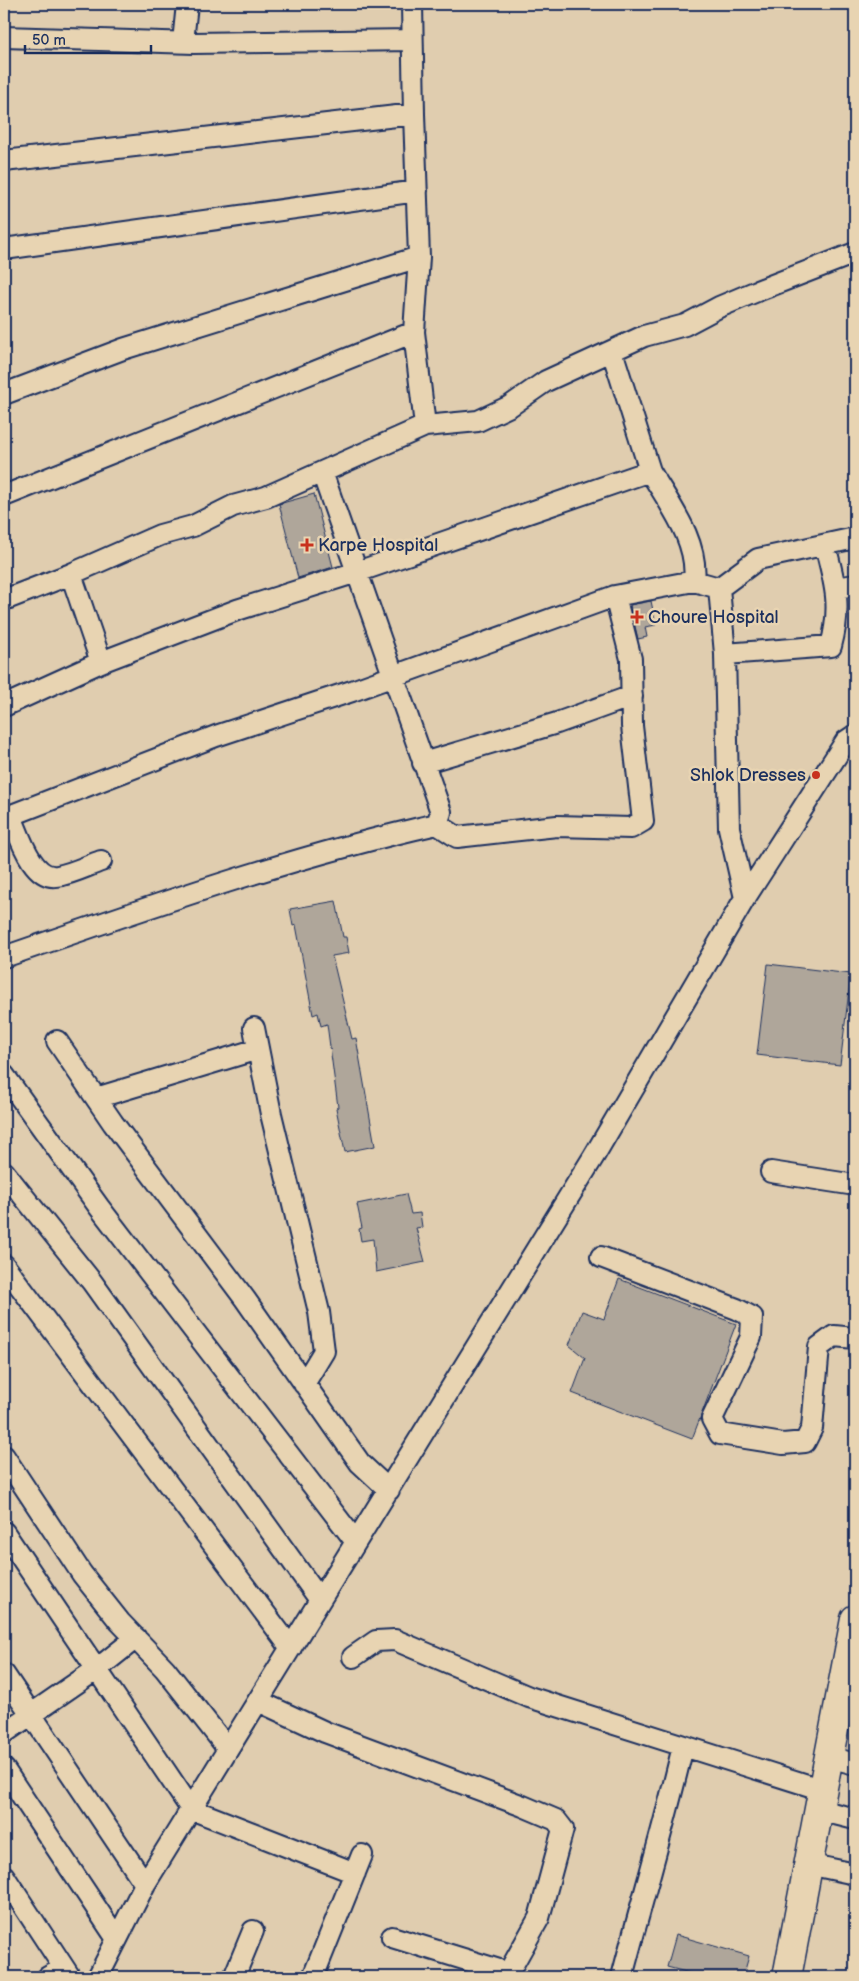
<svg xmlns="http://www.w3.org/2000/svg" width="859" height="1981" font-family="'Balsamiq Sans',sans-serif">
<rect width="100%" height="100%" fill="#e0cdaf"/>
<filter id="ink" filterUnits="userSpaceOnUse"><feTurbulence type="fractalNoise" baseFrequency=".02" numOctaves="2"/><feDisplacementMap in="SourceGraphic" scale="10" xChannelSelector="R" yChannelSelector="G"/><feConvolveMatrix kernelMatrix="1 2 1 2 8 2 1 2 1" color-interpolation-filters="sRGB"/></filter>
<g filter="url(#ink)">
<path fill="#afa69a" stroke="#1b2f5e" d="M314,494l19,73 -35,11 -19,-74z
M651,601l5,24 -11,2 2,10 -9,2 -8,-34z
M336,901l7,36h3l3,16 -17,3 20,83 4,-1 19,108 -30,6 -9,-44 2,-1 -11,-83 -6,2 -3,-13 -5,2 -17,-90 -3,1 -3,-17z
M768,964l83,10 -11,91 -83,-10z
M406,1194l5,20 9,-1 2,14 -6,1 9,34 -49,10 -3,-33 -12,2 -2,-12 3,-1 -5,-24z
M619,1279l117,45 -44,115 -120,-46 13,-35 -16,-13 13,-34 22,8z
M676,1935l73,21 -6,21h-38l-38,-10z"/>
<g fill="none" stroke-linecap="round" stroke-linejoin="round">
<defs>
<path id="minor" d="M412,4l2,110
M4,37l190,6 218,-3
M183,42l4,-38
M4,161l410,-47 5,143 -5,75 11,94
M4,249l413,-58
M4,394l119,-45 296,-92
M650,471c19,33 49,70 44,110
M4,496l410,-164
M71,574l30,88
M719,588l39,-29 97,-21
M836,588l19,-3
M4,600l67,-26 89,-39 33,-9 40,-20 33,-9 159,-71 53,-5 32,-15 36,-25 98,-45 41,-11 34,-18 38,-16 98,-38
M725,654l106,-8c11,-40 4,-62 -6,-101
M4,706l97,-44 136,-52 120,-38 293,-101 -38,-120
M423,763l134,-40 75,-27
M11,816c8,18 21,64 46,60 14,-2 30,-10 44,-15
M4,818l212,-82 136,-45 263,-95 79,-15 25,7 6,66 4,174 16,70
M437,824l20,13 100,-11 74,2 12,-7 -11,-95 -1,-67 -16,-63
M4,957c142,-49 286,-100 433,-133l4,-12 -119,-340
M254,1028l17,86 48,198 5,39 -20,33
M57,1041l56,82 132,176 115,164 29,27
M4,1075l95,132 257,335
M96,1098l162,-49
M4,1172l88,110 228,318
M771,1172l84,13
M601,1257l136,52 15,8 -1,20 -39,82 8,15 63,10 22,-2 7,-14 7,-81 15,-11 21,2
M4,1265l287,383
M4,1456l78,118 38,48 45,47 63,80
M4,1532l187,277 164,64
M353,1657l23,-16 19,-1 134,57 294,93
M4,1674l141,210
M258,1701l67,31 198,74 33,14 7,9 -24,89 -33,59
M4,1733l93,-64 39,-31
M829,1757l26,7
M4,1769l113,170
M819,1810l36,9
M808,1864l47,10
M4,1876l66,101
M392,1937l117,36
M48,1977l16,-9
M98,1977l47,-93 449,-728 151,-258 101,-157 9,-6
M234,1977l19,-46
M313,1977l49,-122
M622,1977c20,-77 43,-153 61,-231"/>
<path id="highway" d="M787,1977l68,-358"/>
</defs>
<use href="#minor" stroke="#1b2f5e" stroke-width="24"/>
<use href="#highway" stroke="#1b2f5e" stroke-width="31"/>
<use href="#minor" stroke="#e8d4b2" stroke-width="20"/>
<use href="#highway" stroke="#e8d4b2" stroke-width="28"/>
</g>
</g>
<g fill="#c8321e" stroke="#e8d4b2" stroke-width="2">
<path d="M304.5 537.5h5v5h5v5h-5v5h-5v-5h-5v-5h5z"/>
<path d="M634.5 609.5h5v5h5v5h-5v5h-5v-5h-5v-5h5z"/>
<circle cx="816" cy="775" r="5"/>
</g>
<g text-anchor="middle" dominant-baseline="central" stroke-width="5" stroke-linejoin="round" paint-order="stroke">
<g font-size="18" fill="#1b2f5e" stroke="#e8d4b2" text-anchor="start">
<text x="318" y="545">Karpe Hospital</text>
<text x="648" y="617">Choure Hospital</text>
<text x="806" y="775" text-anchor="end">Shlok Dresses</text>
</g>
</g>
<rect width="859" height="1981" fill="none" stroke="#e8d4b2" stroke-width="20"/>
<rect x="10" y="10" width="839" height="1961" fill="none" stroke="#1b2f5e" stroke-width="2" filter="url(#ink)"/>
<path d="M25 45v8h126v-8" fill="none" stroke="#1b2f5e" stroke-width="2.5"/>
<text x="32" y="45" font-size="15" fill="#1b2f5e" stroke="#e8d4b2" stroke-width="4" paint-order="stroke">50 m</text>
</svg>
